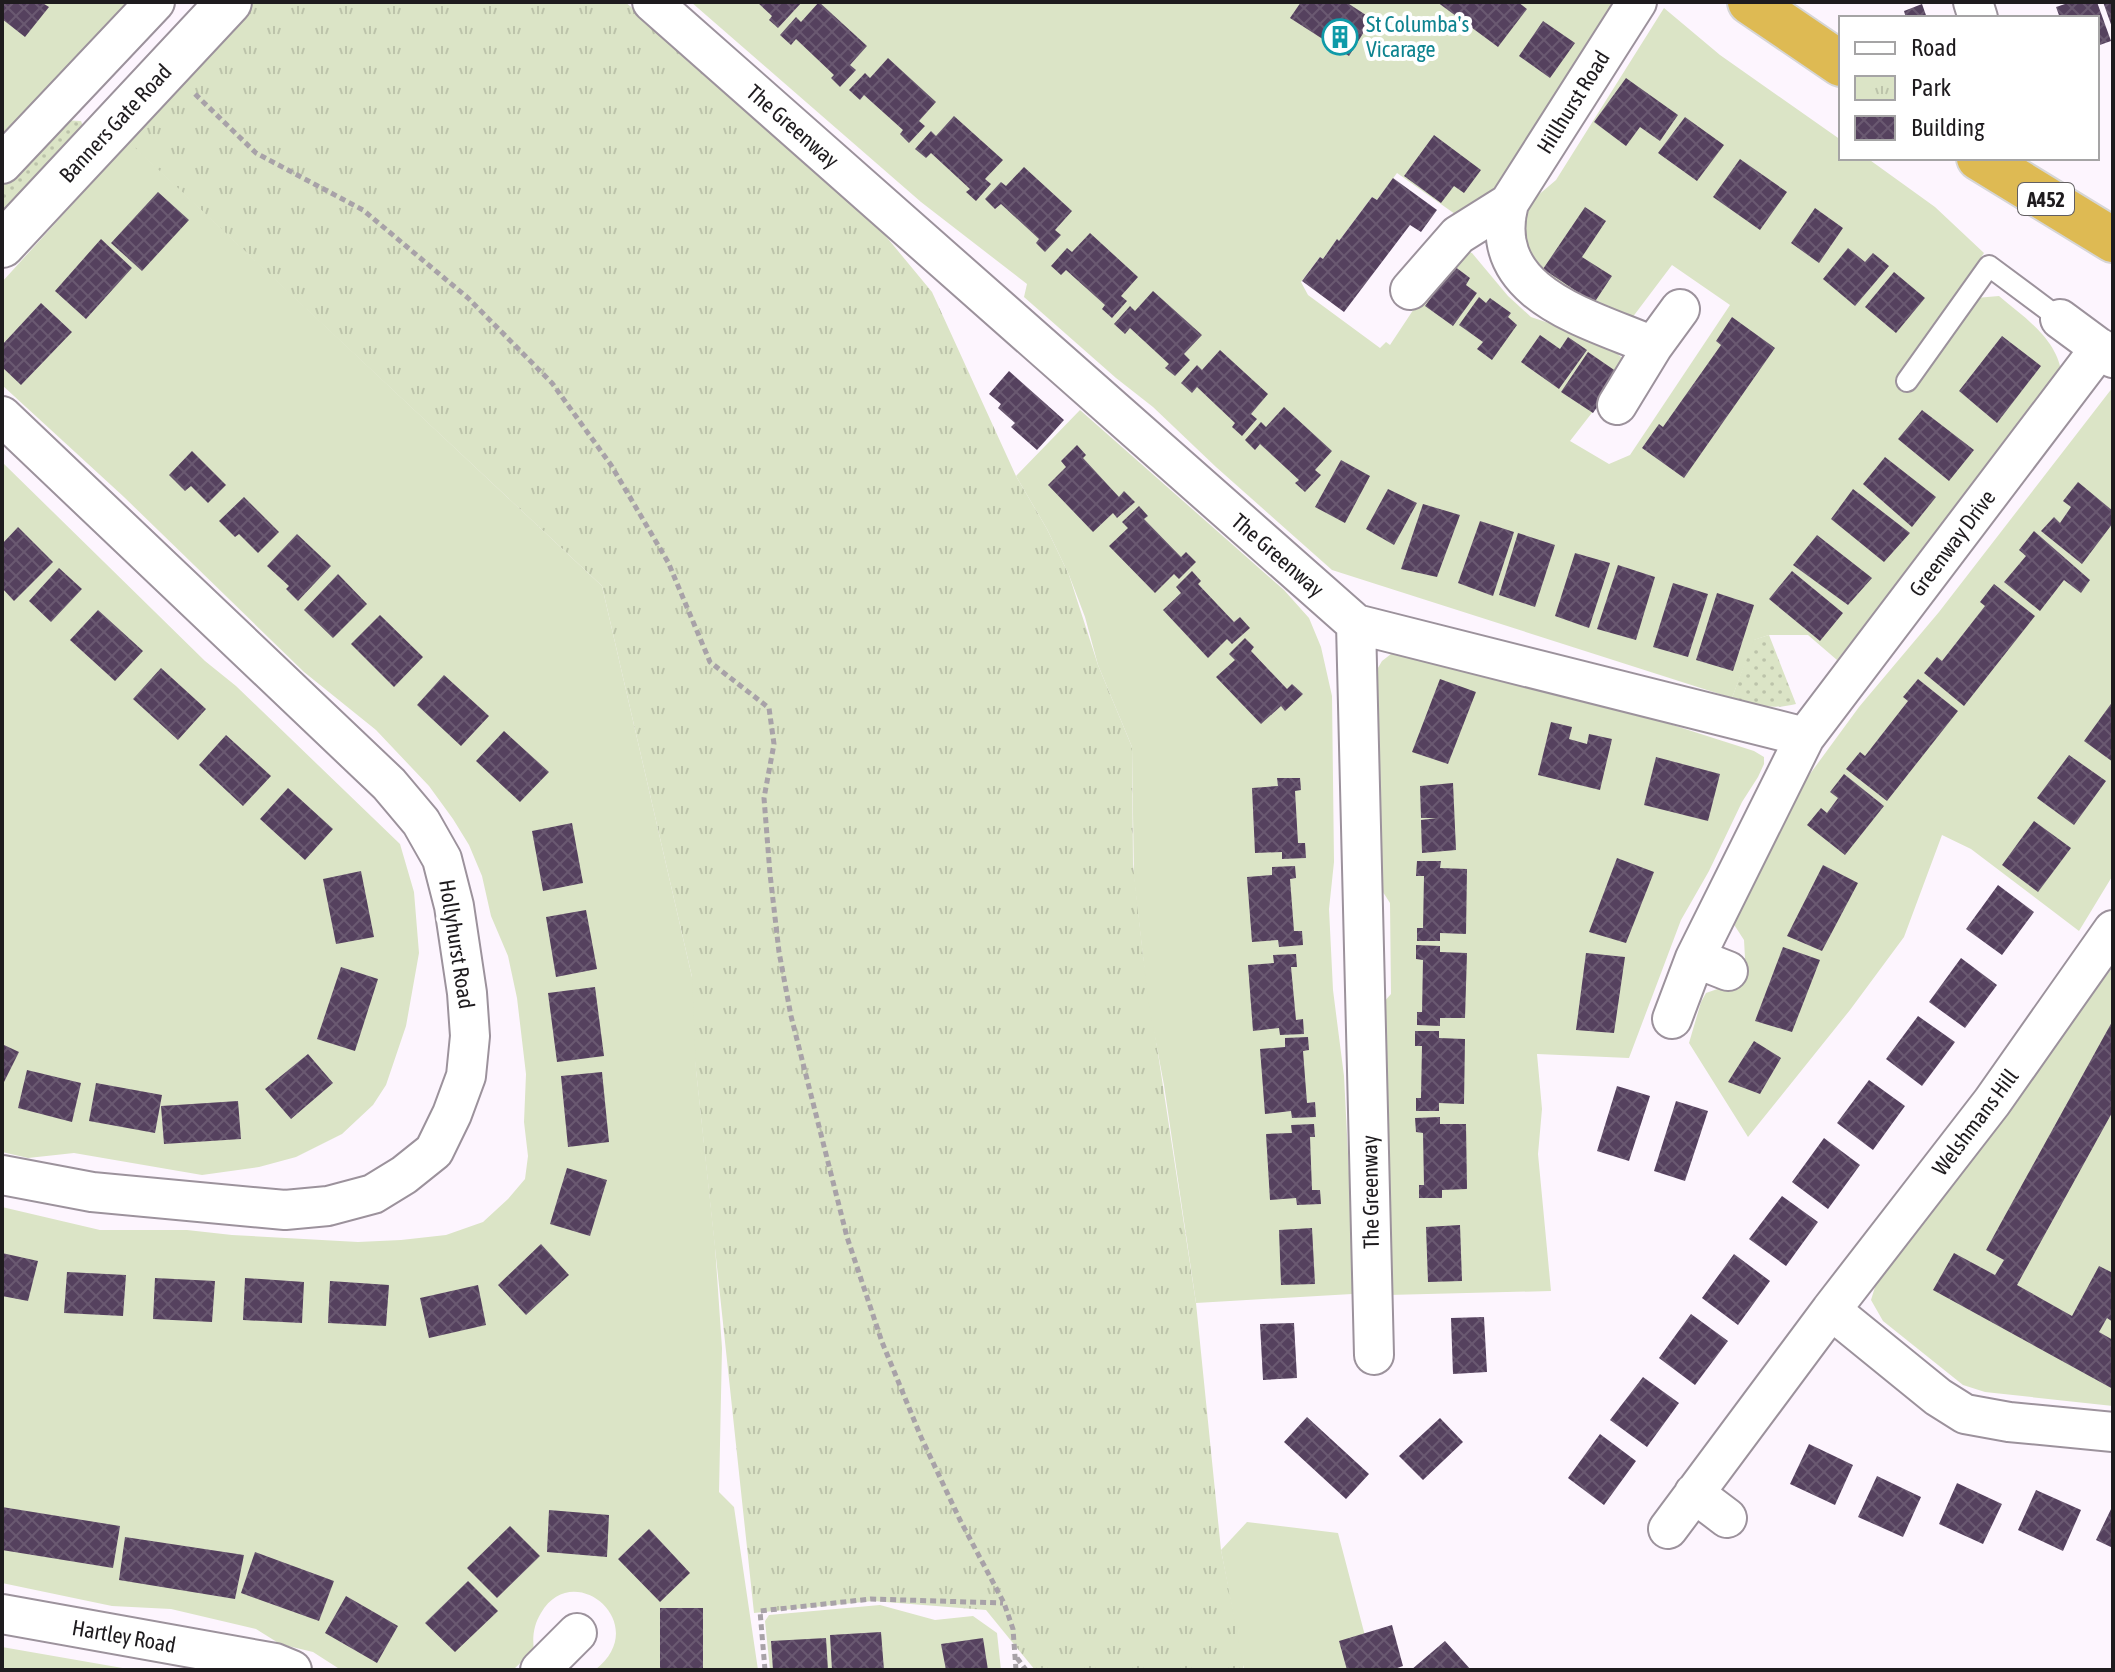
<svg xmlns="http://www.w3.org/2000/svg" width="2115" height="1672" font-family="'Asap Condensed',sans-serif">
<defs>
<pattern id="grass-dots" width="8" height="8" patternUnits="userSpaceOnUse" patternTransform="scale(2)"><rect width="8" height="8" fill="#dbe4c6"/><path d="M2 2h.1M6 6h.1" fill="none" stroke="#bcc3aa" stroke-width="1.8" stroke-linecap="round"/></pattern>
<pattern id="park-tufts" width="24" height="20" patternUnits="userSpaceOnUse" patternTransform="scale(2)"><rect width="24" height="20" fill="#dbe4c6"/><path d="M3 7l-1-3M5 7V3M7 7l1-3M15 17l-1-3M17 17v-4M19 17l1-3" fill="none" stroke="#bcc3aa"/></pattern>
<pattern id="building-cross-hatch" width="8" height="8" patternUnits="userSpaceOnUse" patternTransform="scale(2)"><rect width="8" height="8" fill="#55415e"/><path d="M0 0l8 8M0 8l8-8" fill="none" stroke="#6a5971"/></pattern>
</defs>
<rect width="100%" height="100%" fill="#fdf5fe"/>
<path fill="url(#grass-dots)" d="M62,120l19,1 6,15 -85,90v-42z
M1769,635l27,69c-23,6 -41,1 -64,-6l21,-58z"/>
<path fill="url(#park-tufts)" d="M249,2h376l206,168 101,122 84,184 31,53 22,46 29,90 34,82 1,117 10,91 53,348 25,247 22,109v11h-208l-49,-60 -113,-9 -119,12 -62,-580v-56l-90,-391 -477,-447z"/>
<path fill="#dbe4c6" d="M2,2h130l-130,136z
M691,2h930l-109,175 -50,42 -65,-46 -20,27 -5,-3 -33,44 -2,-1 -14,19 -3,-2 -19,25 7,13 72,53 6,-6 4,3 61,-92 10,-3 11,3 36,43 23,21 71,24 25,21 -1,7 -56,72 39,23 21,-9 100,-150 -58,-40 -40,53 -60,-16 -58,-61 15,-38 27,-23 108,-172 56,47 121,85v18h26l68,49 49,46 -88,131 11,8 69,-94 23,-2c26,22 60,44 63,81l-225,283 -29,-25h-39l-15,5 -22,58 -400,-128 -116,-103 -63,-60 -37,-29 -92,-81 3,-13 -106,-82z
M129,142l473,444 90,391 4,92 19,177 7,102 -3,144 15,15 24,163h-163c59,-46 -22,-113 -54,-57 -7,11 -9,24 -7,37l-21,20h-172l-28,-18 -33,-8 -24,-15 -85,-20 -59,-3 -110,-23v-376l98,23h87l45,5 126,7 43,-2 45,-5 37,-13 25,-23 17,-20 3,-23 -4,-34 2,-48 -9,-76 -9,-42 -17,-40 -9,-40 -13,-31 -16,-26 -24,-33 -53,-56 -72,-58 -180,-175 -122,-112v-103z
M2113,387v488l-34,56 -108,-82 -29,-14 -38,102 -54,73 -102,127 -59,-94 12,-41 5,-9 20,-7 14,-15 5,-13 -1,-18 -13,-20 46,-101 82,-112 80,-95z
M1080,410l204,180 25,28 12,29 11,49 2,166 -5,47 4,81 11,86 9,176 -1,42 -156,9 -32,-218 -16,-85 -14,-122 -2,-131 -34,-82 -13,-48 -16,-42 -22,-46 -31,-53z
M2,462l203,199 31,25 164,158 14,48 5,61 -13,73 -20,59 -13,20 -31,29 -46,23 -37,10 -57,8 -128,-22 -46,5 -26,-6z
M1400,647l232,65 122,39 10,6v7l-6,13 -16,25 -33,69 -28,49 -52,138 -92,-4 5,55 -4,45 13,137 -163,4v-180l-6,-111 9,-10 -1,-91 -11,-17 -4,-213 7,-12z
M2113,967v439l-128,-14 -22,-7 -80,-64 -12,-21 8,-26z
M1247,1522l91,11 36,137h-130l-23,-120z
M880,1605l55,15 38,-4 24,17 4,37h-231l-5,-49 4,-6z
M2,1647l132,23h-132z"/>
<path fill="url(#building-cross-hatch)" d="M2,2h39l8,5 -24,30 -23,-18z
M757,2h45l-24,26 -9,-8 3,-4z
M819,2l48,44 -17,19 6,5 -16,17 -9,-9 3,-3 -38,-36 -5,6 -11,-10 16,-18 5,5z
M1301,2h45l26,17 -23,37 -59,-38z
M1437,2h81l9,7 -29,38z
M2071,2h26l14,39 -14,5v-28h-37l-4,-11z
M2103,2h10v28z
M1922,4l5,14h-21l-2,-7z
M1543,21l32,22 -25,35 -31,-22z
M888,58l48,44 -17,19 6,5 -16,17 -9,-9 3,-4 -39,-35 -4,5 -11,-10 16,-17 5,5z
M1626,78l52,37 -18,26 -20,-14 -14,19 -32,-24z
M954,116l49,44 -18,19 6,5 -15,17 -10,-9 4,-3 -39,-36 -5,5 -11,-9 16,-18 5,5z
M1685,117l39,28 -27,36 -39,-28z
M1434,135l47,35 -17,23 -10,-7 -13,17 -37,-27z
M1740,159l47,33 -27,38 -47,-33z
M1024,167l48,44 -17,19 6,5 -16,17 -9,-9 3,-4 -38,-35 -6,5 -10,-10 16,-17 5,4z
M1393,178l44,32 -16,22 -11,-7 -66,87 -42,-31 18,-24 3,2 14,-20 2,2 33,-44 5,3z
M158,192l31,28 -47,51 -31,-28z
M1585,207l21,14 -24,36 30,19 -18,27 -51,-34z
M1815,208l28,20 -24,35 -28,-20z
M1090,233l48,44 -17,19 6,5 -15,17 -10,-9 3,-4 -39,-35 -5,5 -10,-9 16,-18 5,4z
M101,239l31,29 -46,51 -31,-28z
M1848,248l17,14 8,-9 16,13 -34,40 -32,-27z
M1454,266l16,12 -4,7 11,8 -24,33 -28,-20z
M1894,272l31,26 -29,35 -31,-26z
M1153,291l49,44 -18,19 6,6 -15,16 -10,-8 4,-4 -39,-36 -5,6 -11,-10 16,-18 5,5z
M1479,297l7,6 4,-5 21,15 -3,4 9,8 -25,35 -15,-11 6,-7 -24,-17z
M41,303l31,29 -51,53 -19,-18v-22z
M1732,317l43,31 -91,130 -42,-30 17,-24 4,3 58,-82 -5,-4z
M1540,335l20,14 8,-12 19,13 -28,39 -38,-27z
M2002,336l39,30 -44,57 -38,-32z
M1220,350l48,44 -17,20 6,5 -15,17 -10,-9 3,-4 -38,-36 -5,6 -11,-10 16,-18 5,5z
M1588,352l32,22 -27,39 -32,-21z
M1009,371l55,49 -27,30 -26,-23 4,-4 -17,-15 3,-4 -12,-10z
M1284,407l48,44 -17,19 6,5 -16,17 -10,-9 4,-3 -39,-36 -5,6 -10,-10 16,-18 5,5z
M1922,410l52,40 -25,31 -51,-42z
M1077,445l9,10 -3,3 36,39 5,-6 11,11 -18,16 -4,-5 -20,19 -45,-47 18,-18 -5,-6z
M192,451l34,34 -18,18 -17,-17 -6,5 -16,-16z
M1885,457l51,40 -24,30 -49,-43z
M1341,460l29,16 -25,47 -30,-16z
M2078,482l35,29v12l-31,41 -41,-33 13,-14 6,6 11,-16 -8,-6z
M1388,489l29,14 -23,42 -28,-16z
M1853,489l57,44 -26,29 -53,-43z
M244,497l35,35 -21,21 -19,-19 -4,3 -16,-16z
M1423,504l37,11 -23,62 -36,-8z
M1139,506l9,10 -4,3 37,38 5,-5 10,10 -17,17 -5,-5 -19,19 -46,-47 19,-18 -6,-6z
M1480,521l34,11 -21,64 -35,-13z
M18,527l35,35 -39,39 -12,-13v-44z
M2034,531l56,49 -9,13 -17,-13 -24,31 -36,-29 22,-26 -7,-6z
M1518,533l37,12 -20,62 -36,-12z
M297,534l34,32 -33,35 -12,-12 3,-3 -22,-20z
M1817,535l55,43 -24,27 -55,-40z
M1575,553l35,10 -21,65 -34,-12z
M1618,565l37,12 -19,63 -39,-11z
M59,568l23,21 -31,33 -22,-21z
M1192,571l9,10 -3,3 36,38 6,-5 10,11 -18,16 -5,-5 -19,19 -45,-48 18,-17 -5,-6z
M1792,571l51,42 -23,28 -51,-42z
M338,574l29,30 -34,34 -29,-28z
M1673,583l35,11 -20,63 -35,-10z
M1994,584l41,32 -71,90 -40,-33 13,-16 5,4 43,-55 -5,-4z
M1717,593l37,12 -21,66 -37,-11z
M98,610l45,41 -28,30 -45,-41z
M380,615l43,42 -29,30 -43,-43z
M1245,638l9,9 -3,4 36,38 5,-5 11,10 -18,17 -4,-5 -20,18 -45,-47 19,-17 -6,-6z
M161,668l45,41 -28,31 -45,-41z
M444,675l45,41 -28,30 -44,-41z
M1440,679l36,13 -28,72 -36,-12z
M1918,679l40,32 -71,90 -41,-32 14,-17 5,4 43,-55 -5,-4z
M2113,701v61l-29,-21z
M1551,722l21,5 -3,12 18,5 2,-10 23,5 -12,51 -62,-15z
M504,731l45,41 -29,30 -44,-41z
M226,735l45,41 -28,30 -44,-41z
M2069,755l37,26 -32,44 -37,-27z
M1656,757l64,17 -12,47 -64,-16z
M1844,774l40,32 -39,49 -38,-30 14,-17 6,5 11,-15 -8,-6z
M1277,778h23l1,12 -6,1 3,52h7l1,15 -24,1v-7l-27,1 -3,-65 26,-2z
M1453,783l3,67 -34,3 -1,-33 16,-2h-16l-1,-32z
M288,788l45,41 -28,31 -45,-41z
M2034,821l37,27 -33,44 -36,-27z
M572,823l11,60 -40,8 -11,-60z
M1617,858l37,14 -28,71 -37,-11z
M1417,861h24l-1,7 27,1 -1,65 -26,-1v8h-23v-13h6l1,-52h-8z
M1823,865l35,18 -36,68 -35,-15z
M1295,866l1,12 -6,1 4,52h8l1,14 -24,2 -1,-7 -26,2 -5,-65 25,-2v-8z
M361,871l13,66 -38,7 -13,-65z
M1998,885l36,27 -32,43 -36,-26z
M586,910l11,59 -41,8 -10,-60z
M1416,945l24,1v6l27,1 -2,65h-25v8l-23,-1v-13h5l1,-52 -7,-1z
M1783,947l37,13 -28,72 -37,-11z
M1586,953l39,4 -11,76 -38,-3z
M1296,954l1,13h-6l5,53 7,-1 1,15 -24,1 -1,-7 -26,3 -5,-66 26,-2 -1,-8z
M1961,958l36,27 -32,43 -36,-26z
M341,967l37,12 -23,72 -38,-12z
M595,987l9,69 -47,6 -9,-69z
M1918,1016l37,26 -33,44 -36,-27z
M2113,1020v91l-96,174 55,31 27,-50 14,7v49l-6,-4 -8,14 14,8v49l-180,-99 21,-37 41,22 9,-15 -18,-10z
M1415,1031h24v7l26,1 -1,65 -25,-1v8h-23v-13h5l1,-52h-7z
M1308,1037l1,13 -6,1 4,52 8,-1 1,15 -24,1 -1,-7 -26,3 -5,-65 25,-2v-9z
M1754,1041l27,17 -21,36 -32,-12z
M2,1044l17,8 -17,34z
M308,1054l25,29 -42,36 -26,-30z
M27,1070l54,13 -9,39 -54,-14z
M602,1072l7,70 -41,5 -7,-71z
M1869,1080l36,26 -32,44 -36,-27z
M96,1083l66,12 -7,38 -66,-12z
M1617,1086l33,10 -21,65 -32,-10z
M238,1101l3,38 -77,5 -3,-38z
M1676,1101l32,10 -23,70 -31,-10z
M1440,1117v7h26l1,65 -25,1v8h-23v-13h5l-1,-52 -7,-1 -1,-14z
M1314,1124l1,13h-5l2,53h8l1,14 -24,1 -1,-7 -26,2 -4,-66 26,-1 -1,-8z
M1824,1138l36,27 -32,44 -36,-27z
M567,1168l40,12 -17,56 -40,-12z
M1782,1196l36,26 -32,44 -37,-27z
M1460,1225l2,56 -34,1 -2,-55z
M1312,1228l3,56 -34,1 -2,-55z
M541,1244l28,31 -43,40 -28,-30z
M2,1253l36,8 -10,40 -26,-5z
M1734,1254l36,27 -32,44 -36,-27z
M67,1272l59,3 -3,41 -59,-3z
M155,1278l60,3 -3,41 -59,-3z
M245,1278l59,4 -2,41 -59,-3z
M330,1281l59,4 -3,41 -58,-3z
M478,1285l8,40 -57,13 -9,-40z
M1691,1314l37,27 -33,44 -36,-27z
M1484,1317l3,55 -34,2 -2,-56z
M1294,1323l3,55 -34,2 -3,-56z
M1643,1377l36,26 -32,44 -37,-27z
M1307,1417l62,57 -23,25 -62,-57z
M1440,1418l23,24 -40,38 -24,-24z
M1600,1434l36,27 -32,44 -36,-27z
M1809,1444l44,21 -18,40 -45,-21z
M1877,1476l44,21 -18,40 -45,-20z
M1957,1483l45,21 -19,40 -44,-20z
M2036,1490l45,20 -18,41 -45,-21z
M2113,1505v43l-17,-8z
M2,1507l118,19 -7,42 -111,-18z
M549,1510l60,5 -2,42 -60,-5z
M510,1526l30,30 -43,42 -30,-30z
M649,1529l41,44 -30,29 -42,-43z
M125,1537l119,18 -9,44 -116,-19z
M255,1552l79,29 -15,40 -78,-28z
M468,1581l30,30 -43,41 -30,-29z
M346,1596l52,30 -21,37 -52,-30z
M660,1608h43v60h-43z
M1392,1625l11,41 -12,4h-44l-8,-29z
M881,1632l3,38h-52l-2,-35z
M826,1638l2,32h-55l-2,-29z
M983,1638l5,32h-42l-5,-26z
M1445,1641l26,29h-60z"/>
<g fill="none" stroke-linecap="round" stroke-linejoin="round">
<defs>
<path id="service" d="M1907,381l82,-115 71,53"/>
<path id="minor" d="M652,2l704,622 18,731
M1973,2l5,16
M2,164l153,-162
M1509,203c-24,91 79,115 144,143l27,-37
M1410,290l48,-55 51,-32 128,-201
M2060,319l53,39
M1617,405l36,-59
M2,416l387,368 32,38 21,37 12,47 13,87 3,43 -4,40 -14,38 -18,37 -30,24 -31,19 -45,12 -43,4 -193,-18 -90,-17
M1356,624l449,113 -110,221
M1805,737l295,-389
M2113,930l-121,172 -161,208 107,87 27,17 44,8 104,10
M1672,1019l23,-61 33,13
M1694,1493l33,25
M1668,1529l163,-219
M2,1614l273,49 17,7
M540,1670l37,-37"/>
<path id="tertiary" d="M2,245l227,-243"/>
<path id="trunk" d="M1750,2l91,62
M1979,158l134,82"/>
</defs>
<use href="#service" stroke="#9c929c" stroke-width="24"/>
<use href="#minor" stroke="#9c929c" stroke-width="42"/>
<use href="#tertiary" stroke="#9c929c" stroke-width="48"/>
<use href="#trunk" stroke="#d6d6d6" stroke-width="48"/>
<path stroke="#a8a2a8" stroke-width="5" stroke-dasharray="6 4" stroke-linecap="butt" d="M195,94l61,59 107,57 105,88 84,85 59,82 57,97 42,100 59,46 5,36 -10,54 6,76 9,78 12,64 56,221 35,105 39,95 39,83 44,83 9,26 3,41
M1017,1658l9,12
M765,1670l-5,-59 111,-12 132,4"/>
<use href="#service" stroke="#fff" stroke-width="20"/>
<use href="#minor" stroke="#fff" stroke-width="38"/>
<use href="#tertiary" stroke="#fff" stroke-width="44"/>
<use href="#trunk" stroke="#deba53" stroke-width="44"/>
</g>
<defs>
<symbol id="building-ring" viewBox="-11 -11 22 22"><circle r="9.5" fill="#fff" stroke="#0f9aa8" stroke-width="1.5"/><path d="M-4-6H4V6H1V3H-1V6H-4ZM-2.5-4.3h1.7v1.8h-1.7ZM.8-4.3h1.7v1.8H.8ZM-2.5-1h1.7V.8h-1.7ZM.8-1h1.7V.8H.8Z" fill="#0f9aa8"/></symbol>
</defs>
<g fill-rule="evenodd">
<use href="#building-ring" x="1320" y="17" width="40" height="40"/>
</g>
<g text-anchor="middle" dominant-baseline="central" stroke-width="8" stroke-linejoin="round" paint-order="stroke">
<rect fill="#fff" stroke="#625f62" stroke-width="2" x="2018" y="183" width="56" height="32" rx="6"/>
<g font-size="20" font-weight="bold" fill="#1e1b1e">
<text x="2046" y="199">A452</text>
</g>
<g font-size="22" fill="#0d838f" stroke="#fff" text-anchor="start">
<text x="1366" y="24">St Columba's<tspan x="1366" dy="25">Vicarage</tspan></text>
</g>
<g font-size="22" fill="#1e1b1e" stroke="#fff">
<text transform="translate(1573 102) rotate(-58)">Hillhurst Road</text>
<text transform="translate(115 123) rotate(-47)">Banners Gate Road</text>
<text transform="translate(793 126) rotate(41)">The Greenway</text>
<text transform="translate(1952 543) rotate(-53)">Greenway Drive</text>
<text transform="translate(1278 555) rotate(41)">The Greenway</text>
<text transform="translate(457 944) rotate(81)">Hollyhurst Road</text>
<text transform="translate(1975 1122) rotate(-53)">Welshmans Hill</text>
<text transform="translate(1370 1192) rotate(-91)">The Greenway</text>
<text transform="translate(124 1636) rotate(10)">Hartley Road</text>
</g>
</g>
<rect width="2115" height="1672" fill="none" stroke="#1e1b1e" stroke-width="8"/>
<rect x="1839" y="16" width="260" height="144" fill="#ffffff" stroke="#a5a4a5" stroke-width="2"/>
<rect x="1855" y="42" width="40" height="12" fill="#ffffff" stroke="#a5a4a5" stroke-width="2"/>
<text x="1911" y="56" font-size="24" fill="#1e1b1e">Road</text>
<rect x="1855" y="76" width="40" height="24" fill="url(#park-tufts)" stroke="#a5a4a5" stroke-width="2"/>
<text x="1911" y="96" font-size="24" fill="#1e1b1e">Park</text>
<rect x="1855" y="116" width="40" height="24" fill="url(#building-cross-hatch)" stroke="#a5a4a5" stroke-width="2"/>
<text x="1911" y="136" font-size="24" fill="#1e1b1e">Building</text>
</svg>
